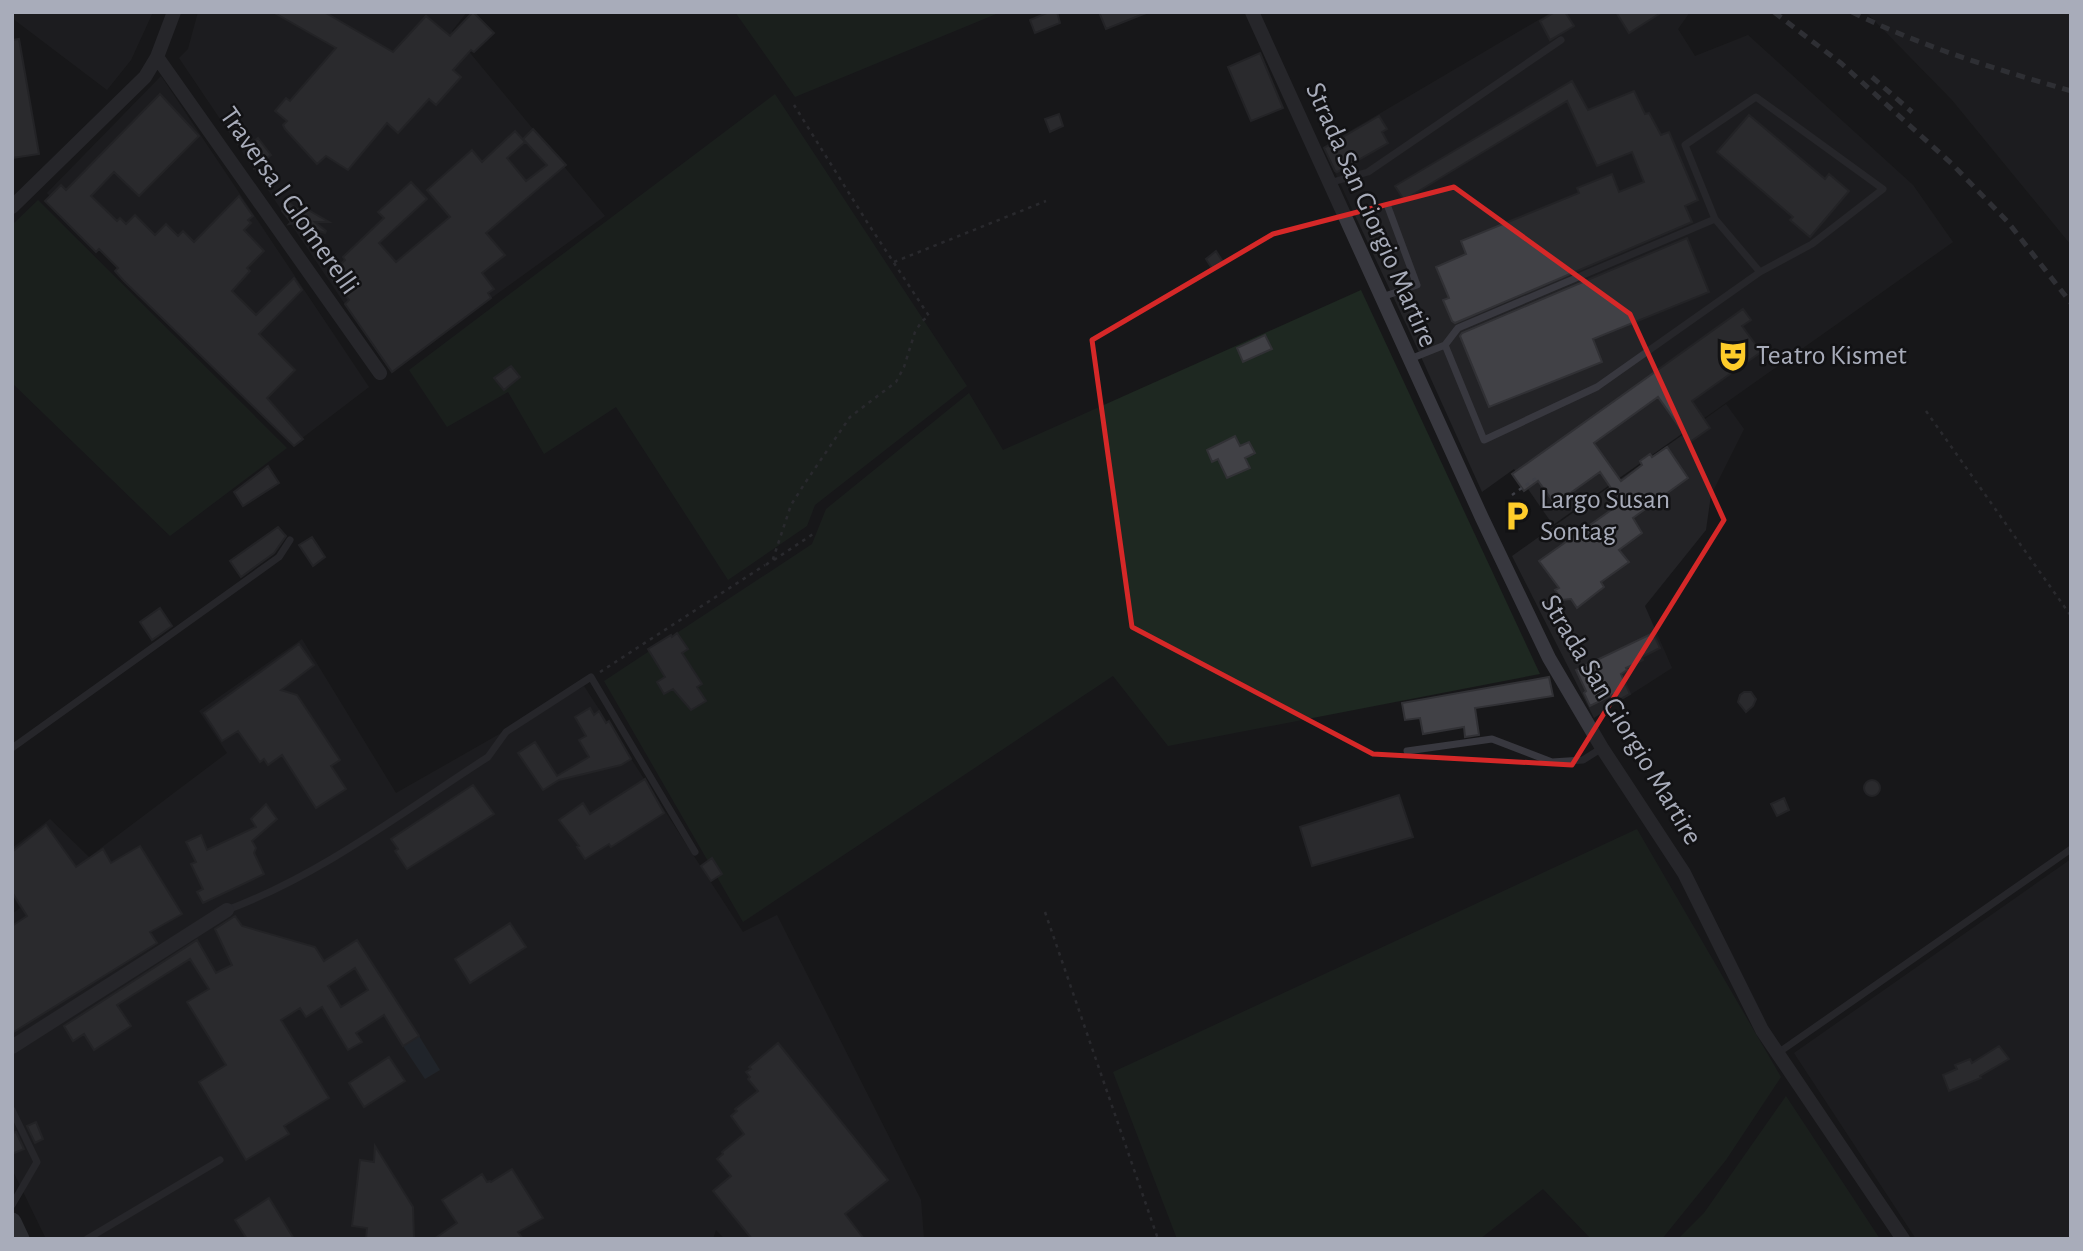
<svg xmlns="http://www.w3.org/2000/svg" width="2083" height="1251" font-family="'Alegreya Sans',sans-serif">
<rect width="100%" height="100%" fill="#171719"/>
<path fill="#232326" d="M12,12h141l-22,48 -24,30 -95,-72z
M198,12h269l-15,19 153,185 -215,155 -211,-313 9,-9z
M1552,12h138l-12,17 17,27 53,-21 165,150 40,57 -400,283 -39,-56 -32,23 -70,-155 -89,-190z
M1866,12h205v233l-119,-145z
M161,76l208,311 -76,58 -246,-252z
M1726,404l18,25 -33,66 -5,35 -61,76 27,62 -78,50 -82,-162z
M302,639l94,154 188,-107 159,246 34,-17 144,285 3,39h-199l-9,-9 -3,9h-667l-34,-70v-255l8,-6 -8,-13v-47l38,-29 39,38 138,-104 -28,-42z
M2071,859v380h-155l-122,-186z"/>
<path fill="#1e2821" d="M735,12h266l-206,85z
M775,94l192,292 -152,119 -8,21 -79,54 -112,-173 -72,47 -36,-62 -61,35 -38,-57z
M38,200l249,248 -117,88 -158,-153v-158z
M1361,290l179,384 -372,72 -55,-70 -370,246 -139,-241 208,-137 14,-35 143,-116 34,57z
M1637,829l144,248 -55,83 -64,79h-71l-48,-50 -63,50h-303l-64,-167z
M1786,1096l94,143h-202l26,-26z"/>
<path fill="#2c343e" d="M419,1036l21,34 -15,9 -22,-33z"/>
<path fill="#414146" stroke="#313135" stroke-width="2" fill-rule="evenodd" d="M273,12h51l69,40 33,-36 24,20 23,-24 21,21 -20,19 -3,-2 -18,20 8,7 -25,28 -7,-6 -31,34 -11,-10 -39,47 -22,-14 -9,8 -32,-35 -2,-4 4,-4 -12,-10 11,-13 4,3 46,-53z
M1049,12h8l3,11 -25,10 -5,-13z
M1099,12h47v1l-40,16z
M1555,12h10l9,14 -24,14 -10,-19z
M1616,12h46l-33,21z
M19,39l20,115 -27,4v-118z
M1260,53l23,55 -32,13 -23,-54z
M1572,81l16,29 46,-19 11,23 4,-1 12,22 8,-3 29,68 -13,6 7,16 -237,101 -3,-2 -9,-21 6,-2 -13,-31 30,-13 -5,-13 118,-48 -2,-5 35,-14 7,18 25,-10 -12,-30 -35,14 -30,-65 -163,99 -9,-14z
M160,94l39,42 -60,60 -25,-24 -23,24 26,25 3,-3 6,6 9,-9 20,20 11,-11 12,12 5,-5 11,11 45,-46 14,20 -5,4 3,3 -7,7 20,21 -17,17 3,3 -18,20 24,24 38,-37 8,12 -43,44 36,36 -28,28 36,41 -9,7 -170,-165 -9,-10 3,-3 -19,-19 -3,3 -51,-51 16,-16 5,5z
M1059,114l4,12 -13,6 -5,-13z
M1749,115l76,64 4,-5 20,17 -39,46 -20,-17 3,-3 -76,-65z
M1379,116l8,13 -5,3 6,11 -51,29 -2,-1 -11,-23z
M533,129l33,36 -80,68 19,22 -23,18 12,16 -6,4 3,5 -99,74 -47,-68 4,-4 -20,-25 16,-15 -2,-3 41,-39 -6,-6 33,-30 16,17 -48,44 17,19 54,-45 -23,-27 45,-40 10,12 33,-31 10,11 -18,16 19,23 21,-16 -24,-26z
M258,138l13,17 -17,13v-13l-6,-9z
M289,203l11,8 3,-4 26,15h-14l11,9 -1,2 -29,-10 -7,1 2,-2 -9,-11z
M1687,238l22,54 -116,47 9,23 -113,45 -29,-71 2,-3z
M1216,251l7,11 -10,8 -7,-11z
M1743,309l8,11 -9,6 19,26 -69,49 18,27 -20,14 -32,-45 -64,46 27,38 21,-16 -2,-4 10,-7 2,3 15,-10 21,31 -55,40 9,15 -23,17 10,12 -28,20 3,5 -27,21 -6,-9 -9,1 -7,-10 4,-2 -20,-27 82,-58 -21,-31 -45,32 -17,-23 -14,10 -12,-17z
M1265,335l7,14 -29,13 -6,-14z
M511,366l9,11 -16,13 -10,-12z
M1235,436l5,10 9,-4 6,11 -10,5 5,10 -23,10 -9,-19 -6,3 -5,-12z
M268,466l11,17 -36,23 -9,-14z
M278,527l8,9 -12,17 -33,24 -11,-16z
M312,537l13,20 -12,9 -14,-21z
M160,608l12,18 -20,14 -12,-18z
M677,633l11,16 -6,4 20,31 -5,3 9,14 -15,9 -18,-21 -9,5 -7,-12 8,-5 -17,-28 23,-14 1,2z
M1653,633l7,15 -18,9 1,3 -17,8 1,2 -6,4 9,20 -11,6 -3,-7 -26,13 -6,-13 2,-2 -10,-21z
M299,644l15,21 -33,25 16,5 43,65 -9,6 15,23 -30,19 -34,-53 -14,10 -4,-6 -4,3 -22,-31 -16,10 -18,-28z
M1549,677l4,19 -78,12 4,27 -14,2 -1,-10 -41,7 -3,-16 -15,2 -3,-17z
M1744,692h7l5,7 -3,7 -7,6 -8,-10 2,-7z
M590,708l4,7 5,-4 7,12 3,-2 22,38 -10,6 -62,15 -16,10 -25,-37 17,-11 22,34 32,-19 -10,-17 7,-4 -11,-19z
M645,779l19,34 -53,34 -2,-3 -24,15 -8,-12 2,-1 -20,-26 24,-17 7,11z
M1864 788a8 8 0 1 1 16 0a8 8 0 1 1-16 0Z
M473,785l21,29 -87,55 -12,-18 3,-2 -7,-10z
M1399,795l14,42 -101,29 -12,-39z
M1784,798l5,12 -12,6 -6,-12z
M266,804l11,15 -25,22 4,7 -2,5 10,21 -61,29 -6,-11 6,-3 -12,-25 5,-2 -10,-20 15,-7 6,15 49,-23 -5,-8z
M46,825l30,42 27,-18 8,14 29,-17 42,68 -32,18 7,11 -145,90v-107l15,-10 -15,-24v-40z
M712,858l10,16 -11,7 -10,-15z
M235,916l7,10 73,21 9,14 33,-21 62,96 -16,10 -19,-31 -28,18 6,9 -14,8 -26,-43 -16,10 -6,-9 -19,12 48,78 -45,28 5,8 -43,26 -47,-78 27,-17 -39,-63 22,-13 -19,-30 -73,46 14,21 -37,24 -10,-16 -11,7 -9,-15 133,-86 19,33 16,-8 -17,-36zM355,968l13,22 -27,17 -13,-21z
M510,923l16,24 -56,36 -15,-24z
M778,1043l110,137 -43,34 19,25h-112l-39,-48 18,-15 -14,-17 6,-5 -1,-2 22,-18 -13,-18 6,-5 -2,-2 23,-18 -10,-12 2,-2 -4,-5 5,-3 -2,-2z
M1999,1046l10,13 -29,17 1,2 -32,13 -6,-16 14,-6 -2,-4 15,-6 2,4z
M389,1057l16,24 -41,26 -15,-24z
M36,1122l7,17 -8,4 -8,-17z
M16,1132l8,17 -12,5v-21z
M375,1146l38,61 1,32h-48l1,-11 -15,-2 8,-66 14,2z
M512,1169l31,49 -25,14 5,7h-89l23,-16 -15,-23 40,-26 5,8 3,-1 1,1z
M269,1198l25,41h-47l-12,-19z"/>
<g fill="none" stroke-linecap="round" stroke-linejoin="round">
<path stroke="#3e3f46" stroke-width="2.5" stroke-dasharray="3.5 5" stroke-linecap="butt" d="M894,262l152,-61
M1926,411l145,205
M1512,495l24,-17
M774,560l39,-26
M766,565l7,-6 18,-54 14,-22 45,-66 46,-35 8,-15 11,-35 7,-11 7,-5 -62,-94 -73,-117
M600,672l165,-107
M1045,912l113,327"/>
<path stroke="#38383f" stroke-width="7" d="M1329,183l39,-11 193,-132
M1382,297l35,-12 -29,-78
M1445,345l39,95 113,-53 163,-115 -45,-53 -30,-74 71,-48 127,92 -71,55 -52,28
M1410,359l35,-14 13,-17 257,-109
M12,748l267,-191 11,-17
M1407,751l85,-12 60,23 31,-2 19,-12
M227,910c94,-35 177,-99 261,-153l18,-25 85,-55 104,175
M1778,1053l293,-204
M12,1110l25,52 -25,43
M87,1239l133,-79"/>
<path stroke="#38383f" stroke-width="14" d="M1252,12l230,506 67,140 53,90 82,125 78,157 141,209
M157,57l223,316
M12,207l133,-130 12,-20 17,-45
M12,1047l215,-137"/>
<path stroke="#45474f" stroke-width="19" d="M12,1222l8,17"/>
<path stroke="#4b4c54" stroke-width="5" stroke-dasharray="9 7" stroke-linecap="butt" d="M1774,12l68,52 110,100 55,57 64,82
M1852,12c70,35 144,57 219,79
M1872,77l40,35"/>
</g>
<path d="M0 0H2083V1251H0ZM1454,187l176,127 94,206 -152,245 -199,-11 -241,-127 -40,-287 181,-106z" fill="#171719" fill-opacity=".55" fill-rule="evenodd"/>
<path fill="none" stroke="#d62828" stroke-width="5" stroke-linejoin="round" d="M1454,187l176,127 94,206 -152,245 -199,-11 -241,-127 -40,-287 181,-106z"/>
<defs>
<symbol id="theatre-bare" viewBox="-9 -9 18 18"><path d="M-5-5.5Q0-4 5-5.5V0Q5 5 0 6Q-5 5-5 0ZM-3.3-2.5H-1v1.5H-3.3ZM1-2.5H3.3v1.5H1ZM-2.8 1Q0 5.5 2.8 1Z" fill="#fecc2a" stroke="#121214" stroke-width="2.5" paint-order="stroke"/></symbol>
<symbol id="parking-bare" viewBox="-9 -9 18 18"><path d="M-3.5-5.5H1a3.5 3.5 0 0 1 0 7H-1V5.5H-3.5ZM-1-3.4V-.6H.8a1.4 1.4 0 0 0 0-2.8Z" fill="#fecc2a" stroke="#121214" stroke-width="2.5" paint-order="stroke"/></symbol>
</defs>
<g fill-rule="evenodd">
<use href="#theatre-bare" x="1711" y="334" width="44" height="44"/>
<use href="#parking-bare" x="1495" y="494" width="44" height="44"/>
</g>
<g text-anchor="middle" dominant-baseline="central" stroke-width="5" stroke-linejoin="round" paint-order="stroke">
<g font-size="28" fill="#a8acba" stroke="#121214">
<text transform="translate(289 201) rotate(55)">Traversa I Glomerelli</text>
<text transform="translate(1371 215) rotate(66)">Strada San Giorgio Martire</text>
<text transform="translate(1621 720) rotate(59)">Strada San Giorgio Martire</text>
</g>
<g font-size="28" fill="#a8acba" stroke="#121214" text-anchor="start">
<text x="1756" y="356">Teatro Kismet</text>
<text x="1540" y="500">Largo Susan<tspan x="1540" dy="32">Sontag</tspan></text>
</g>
</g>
<rect width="2083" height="1251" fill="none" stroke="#a8acba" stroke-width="28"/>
</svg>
